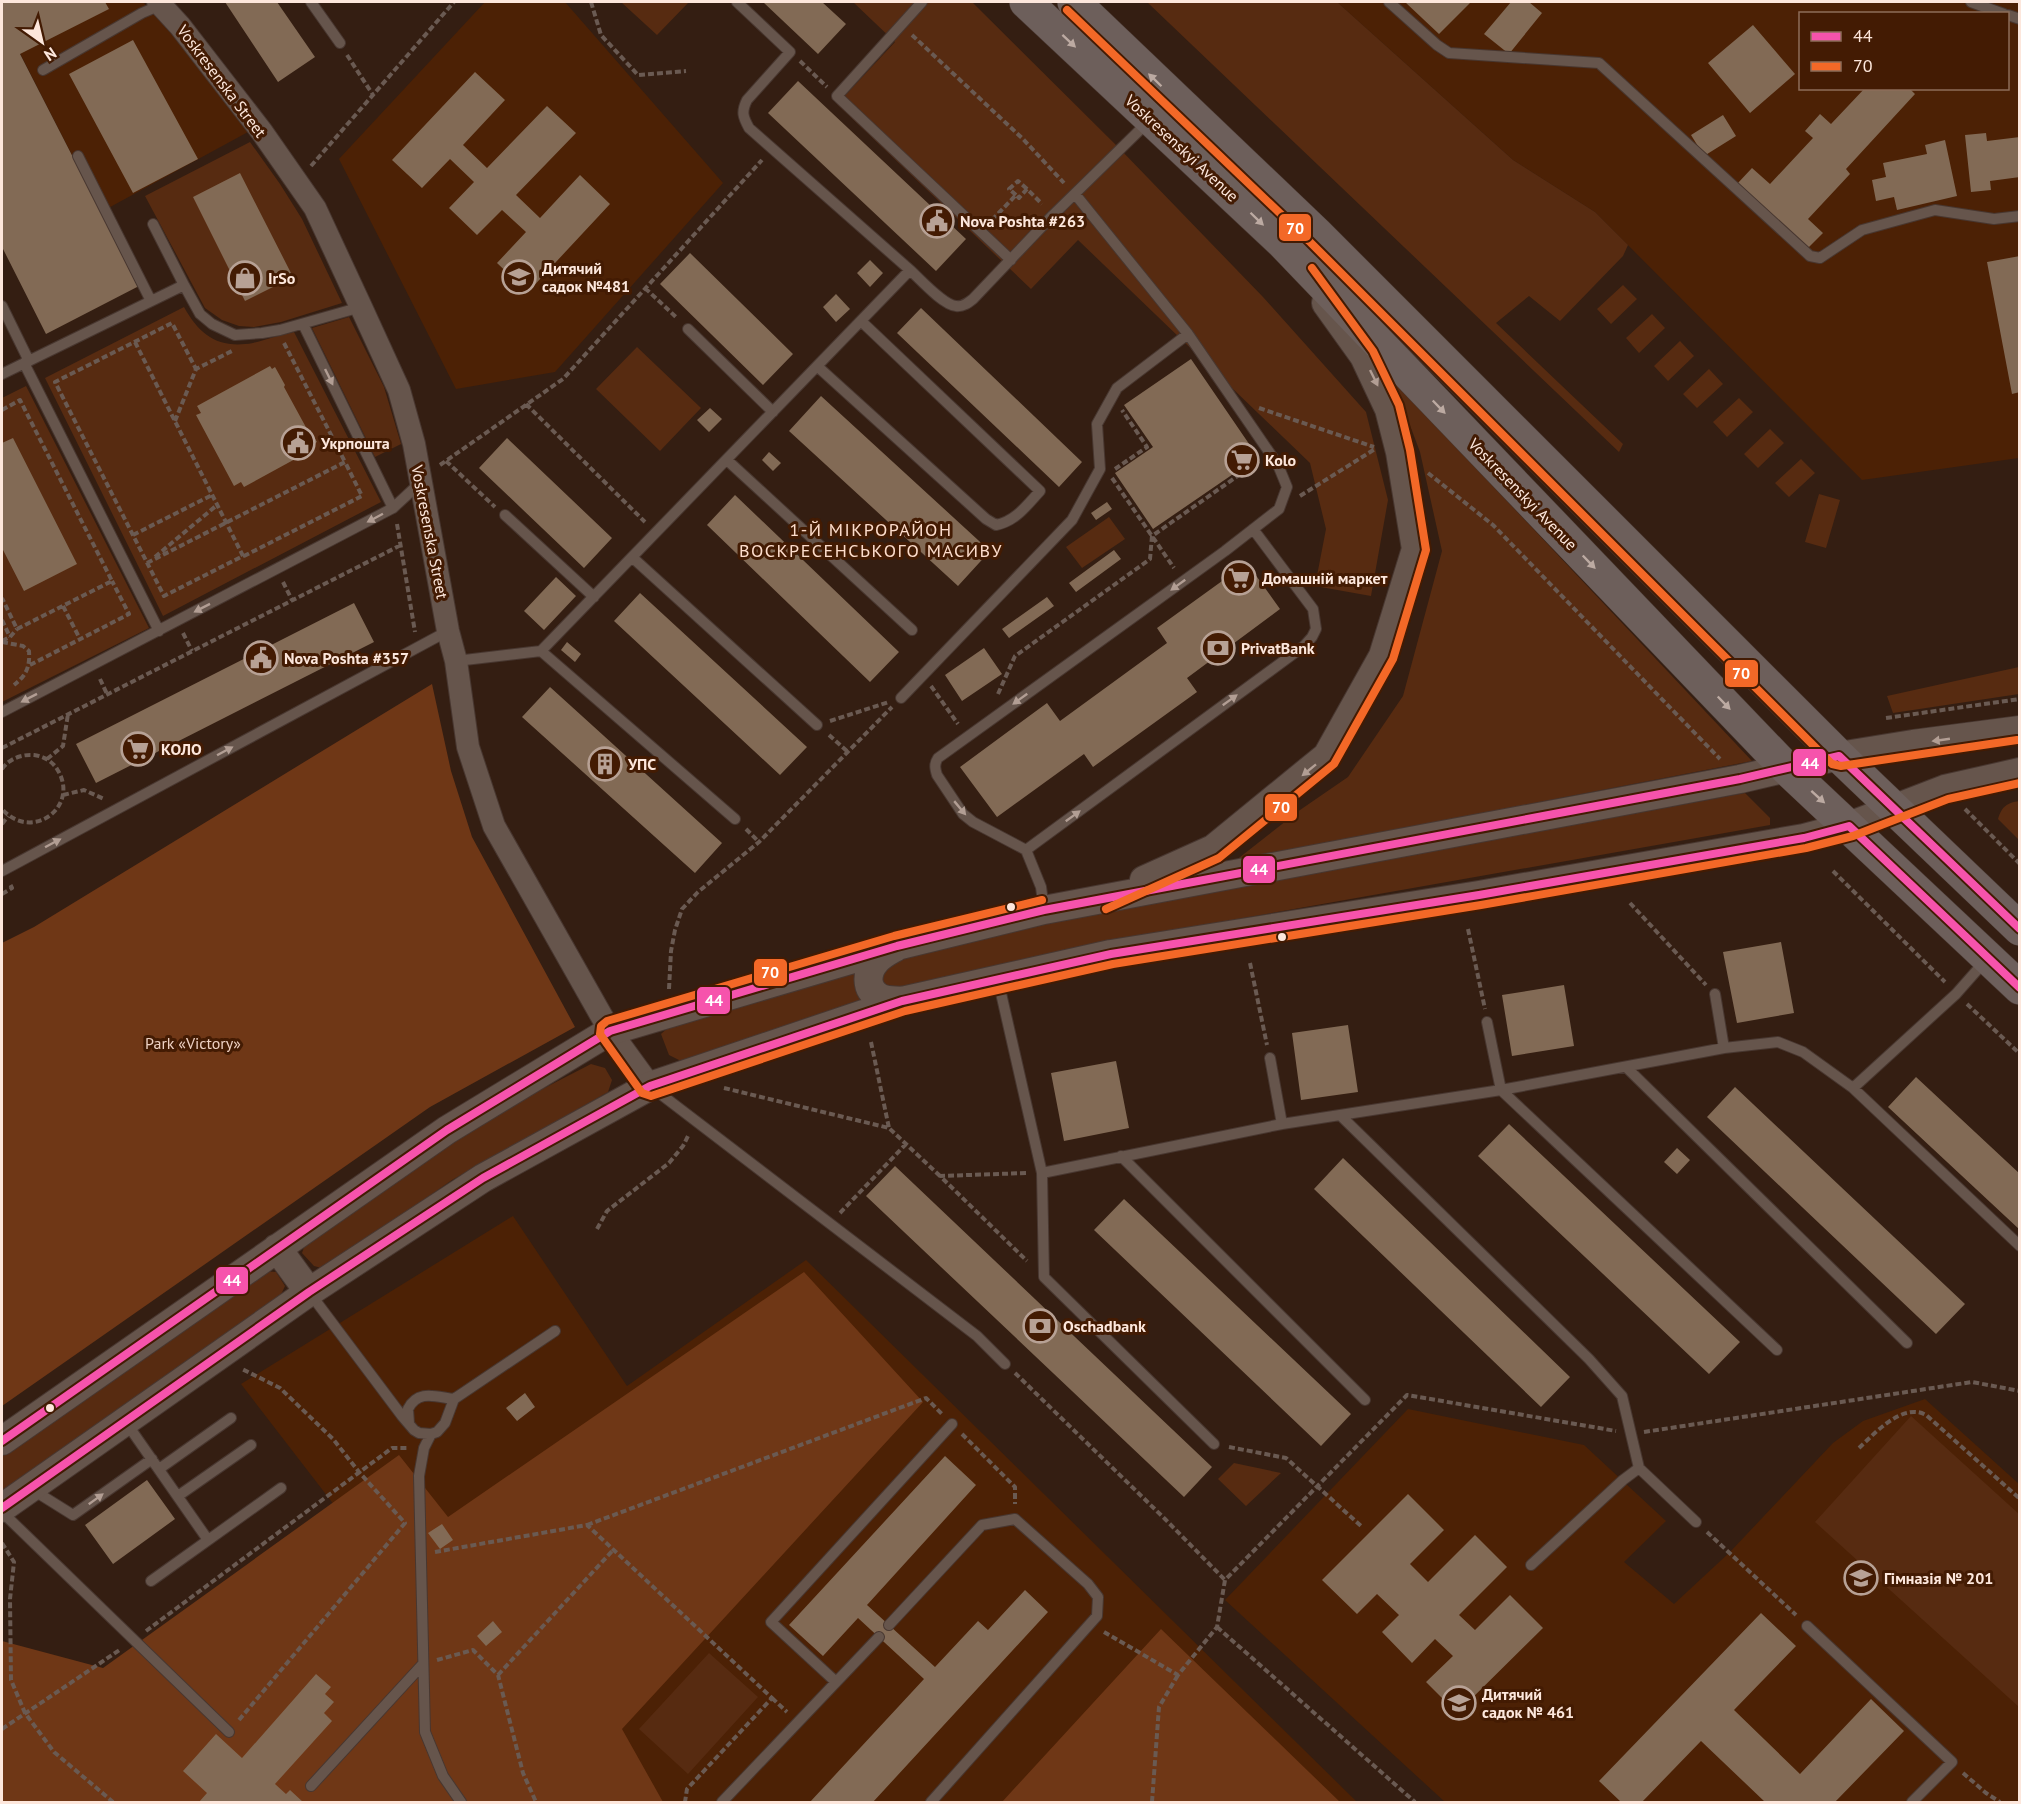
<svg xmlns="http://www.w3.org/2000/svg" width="2021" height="1804" font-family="'PT Sans',sans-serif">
<rect width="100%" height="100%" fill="#341e12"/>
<path fill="#4c2105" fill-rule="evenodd" d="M2,2h141l102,115 3,15 -147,80 -99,-194z
M485,2h80l158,181 -168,189 -99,17 -117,-230z
M1337,2h682v456l-157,22 -267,-268 -82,-52zM1800,14h208v74h-208z
M513,1216l114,170 179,-126 551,542h-911l-41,-205 -164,-213z
M1925,1399l94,85v318h-574l-220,-202 183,-191 176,36 82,76 -42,41 50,42 56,-52 103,-109 30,-22z"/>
<path fill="#572b11" d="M621,2h68l-32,33z
M853,2h119l148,147 143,148 103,115 22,88 -17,96 -56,-10 11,-57 -16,-66 -232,-223 -47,49 -194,-185 58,-62z
M1147,2h190l176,158 82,52 33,33 -5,11 -63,65 -31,-25 -33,27 127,121 -4,8z
M250,142l30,42 22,35 40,84 -61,19 -27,5 -15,-1 -17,-6 -17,-12 -60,-112z
M1623,285l14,14 -26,25 -14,-15z
M184,307c16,29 35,42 69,36 14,-3 27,-9 41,-11l87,170 -218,114 -118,-238z
M1652,314l13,14 -26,25 -13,-15z
M349,317l35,70 17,57 -26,13 -63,-129z
M1680,341l14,15 -26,25 -14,-15z
M637,347l64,61 -41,43 -64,-62z
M1709,369l14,15 -26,24 -14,-14z
M1393,380l359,381 -517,100 65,-51 48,-33 55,-81 39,-145 -22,-99z
M26,386l123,242 -147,74v-304z
M1739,398l14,14 -26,25 -14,-15z
M1770,429l14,14 -26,25 -14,-14z
M1801,459l14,14 -26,24 -14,-14z
M1819,494l21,6 -14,48 -21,-6z
M1109,517l16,22 -43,29 -16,-21z
M2019,667v27l-126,19 -6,-17z
M1745,793l25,25v7l-657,116 -432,120 -12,-6 -8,-21 11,-10 253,-79z
M2019,801h1l-1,39 -21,-21c4,-13 9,-16 21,-18z
M591,1064l14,4 7,12 -4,12 -156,88 -127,89 -11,-3 -12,-13 5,-14 177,-120z
M263,1271l13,1 9,14 -6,13 -277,193v-40z
M1911,1416l108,98v193l-204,-185z
M1234,1463l47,10 -35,33 -28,-27z
M709,1653l49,44 -70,77 -49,-45z"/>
<path fill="#6f3716" d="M432,684l19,87 21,66 103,190 -145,80 -428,299v-463l32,-16z
M804,1272l119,130 -301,327 41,73h-661v-161l101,27 296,-213 49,62z
M1161,1629l179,173h-338z"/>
<path fill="#826a55" d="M2,2h103l4,7 -89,45 119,232 -93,48 -44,-87z
M225,2h52l38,55 -37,25z
M763,2h59l24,22 -28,30z
M1405,2h66l-32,32z
M1511,2h18l13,11 -33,41 -25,-20z
M1753,25l42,49 -45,39 -42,-50z
M133,40l65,119 -65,34 -64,-119z
M475,72l30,28 -42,45 24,23 60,-62 29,27 -60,62 24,23 40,-43 30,29 -82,88 -31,-29 29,-31 -24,-22 -25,25 -28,-27 25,-26 -24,-23 -28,29 -30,-28z
M798,81l168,158 -30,32 -168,-158z
M1865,88h44l6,6 -69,75 4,5 -42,45 15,14 -16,16 -70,-65 15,-16 18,16 43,-46 -8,-7 15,-17 11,10z
M1723,115l13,21 -32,20 -13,-21z
M1986,133l1,8 33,-4v40l-30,4 1,9 -20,2 -6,-57z
M1945,140l12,56 -60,14 -3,-13 -18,4 -4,-21 14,-3 -3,-14 44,-9 -2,-9z
M240,173l53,104 -48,24 -52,-104z
M690,253l103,101 -30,31 -103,-101z
M2020,256v136l-8,2 -25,-132z
M870,260l13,13 -13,14 -13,-14z
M836,294l14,15 -14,13 -13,-15z
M921,308l161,154 -23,25 -162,-154z
M1191,359l67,98 -105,72 -38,-56 38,-26 -29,-42z
M270,366l2,3 3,-2 10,18 -1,2 24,44 2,-1 7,12 -11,6 2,4 -64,35 -3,-5 -7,4 -38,-71 5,-2 -4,-7z
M821,396l169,155 -32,35 -169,-155z
M710,408l12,11 -13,13 -12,-12z
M13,438l64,126 -53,27 -22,-43v-105z
M507,438l105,100 -28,30 -105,-100z
M769,452l12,11 -8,8 -11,-11z
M735,495l164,157 -29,30 -163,-157z
M1107,502l5,7 -16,11 -5,-7z
M1114,550l7,9 -45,33 -7,-9z
M1247,563l33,46 -93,69 10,14 -104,75 -9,-13 -87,63 -37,-50 87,-64 13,18 107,-78 -10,-15z
M556,577l20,19 -32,34 -20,-19z
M640,593l167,154 -27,28 -166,-154z
M1047,597l7,9 -45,32 -7,-9z
M354,603l20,39 -278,141 -20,-39z
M567,642l14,12 -6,8 -14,-12z
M984,648l18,26 -40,27 -17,-26z
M550,687l172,156 -27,30 -173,-156z
M1781,942l13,71 -57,10 -14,-71z
M1564,985l10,61 -62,10 -10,-61z
M1348,1025l10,67 -57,8 -9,-67z
M1116,1061l13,67 -65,13 -13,-68z
M1916,1077l104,97v56l-132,-123z
M1735,1087l230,217 -29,30 -229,-217z
M1509,1124l231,218 -31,32 -231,-218z
M1677,1148l13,12 -13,14 -13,-12z
M1343,1158l227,219 -29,30 -227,-218z
M895,1166l317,301 -28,30 -318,-301z
M1124,1199l227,215 -30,32 -227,-216z
M525,1393l10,14 -18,14 -11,-13z
M945,1456l31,29 -109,120 68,62 43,-46 10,9 37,-40 23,22 -175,190h-63l114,-123 -66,-61 -35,38 -34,-31z
M147,1480l28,39 -62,45 -28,-39z
M1408,1494l36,36 -34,34 18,18 47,-47 32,32 -48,48 16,15 35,-35 33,33 -86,85 -31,-31 27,-26 -18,-17 -23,24 -30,-31 17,-17 -22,-21 -20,20 -35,-34z
M442,1524l11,16 -13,9 -12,-16z
M1761,1613l35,33 -62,64 66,64 71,-75 33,32 -69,71h-70l-64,-61 -59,61h-21l-22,-21z
M493,1621l9,11 -16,14 -9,-10z
M316,1674l15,13 -6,7 9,8 -10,11 8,8 -57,63 11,10 4,-4 13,12h-104l8,-9 -24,-22 33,-37 26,24z"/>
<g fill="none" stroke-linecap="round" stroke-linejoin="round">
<defs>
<path id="service" d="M311,2l29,41
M737,2l53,50 -43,48c-6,12 -4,17 2,28l161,142
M922,2l-85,94 174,164
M1389,2l48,43 12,8 150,10 211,193 10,2 42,-28 73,-20 59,9 26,-3
M1971,2l33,12
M2008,15l12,4
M43,70l99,-57 19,-8
M78,156l73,145
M153,224l31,61
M2,306l27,55
M303,324l90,184
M688,329l85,83
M24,363l135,268
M817,366l169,153 10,6c20,-4 31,-20 44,-34l-179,-170
M2,374l182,-89 16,29 12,10 23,11 27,-2 18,-3 81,-23
M727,460l185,170
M505,515l89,82
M633,558l184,167
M541,651l194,168
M456,661l85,-10 369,-381c10,9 33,35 46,36 7,1 12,-3 17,-7l80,-84 96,-94
M901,698l171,-178 28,-51 -3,-45 20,-36 71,-54
M2,712l391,-204 27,-25
M1026,850l278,-204 8,-9 4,-8 -3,-20 -60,-80
M2,871l446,-240
M1044,909l-3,-22 -15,-37 -53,-28 -10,-8 -26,-39c-2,-7 -3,-11 1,-17l287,-207 54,-42 8,-22 -9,-22 -90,-131 -113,-140
M998,980l44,193 2,104 170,167
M1715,994l9,54
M1487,1022l14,68 276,260
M1270,1058l12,66
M1626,1067l281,276
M1853,1088l103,-94 30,-34
M654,1089l323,247 28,28
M1340,1115l249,244 33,37 17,72 -16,12 -92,85
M1121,1156l244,244
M1042,1173l240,-49 219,-34 223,-42 54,-6 25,10 50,36 167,158
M309,1292l93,124 12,14 5,3 12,1 6,-2 8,-9 9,-24 101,-68
M125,1421l83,119
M409,1423l-1,-14c10,-20 28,-12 46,-10
M431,1434l-7,14 -5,28 6,256 18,44 18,26
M1639,1468l57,54
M159,1469l72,-51
M33,1490l40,25 79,-56
M178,1496l73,-51
M2,1512l227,220
M151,1581l130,-93
M889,1625l93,-100 33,-6 73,65 10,13 -1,19 -166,186
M1807,1626l145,136 -40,40
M836,1682l-65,-60 181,-198
M311,1786l112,-122
M722,1802l157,-165"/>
<path id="minor" d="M158,2l22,24 82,106 53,76 46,99 38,83 15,54 34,187 8,30 12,86 26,79 116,205 40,55"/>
<path id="tertiary" d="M1144,880l69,-31 114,-93 56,-100 33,-107 -16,-97 -11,-43 -25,-53 -38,-53
M896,947c-7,4 -15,8 -20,14 -10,11 -11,28 3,36 6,4 16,3 23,4
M277,1248l32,44
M2,1441l445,-311 163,-99 287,-85 147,-36 696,-131 99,-23 74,-12 107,-14
M2,1508l307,-216 174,-114 167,-92 252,-85 209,-47 368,-59 325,-57 45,-12 96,-37 75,-17"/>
<path id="primary" d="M1026,2l257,241 503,525 234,220
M1074,2l242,231 523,523 181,173"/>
</defs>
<use href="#service" stroke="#483730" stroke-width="12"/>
<use href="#minor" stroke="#483730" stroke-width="24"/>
<use href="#tertiary" stroke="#483730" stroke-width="30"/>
<use href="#primary" stroke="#483730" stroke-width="34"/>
<path stroke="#6a5a52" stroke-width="4" stroke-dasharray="6 3" stroke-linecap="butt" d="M591,2l10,33 37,40 48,-4
M912,35l111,104 41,44
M347,55l26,40
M800,61l27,26
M311,166l143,-164
M1016,195l-7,-6 9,-8 9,8
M992,220l24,-25 3,3 8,-9 15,15
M645,288l32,30
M135,342l108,214 -79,40 -109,-214 117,-59 24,46
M284,343l61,119
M526,404l119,118
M1259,408l115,39
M2,410l18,-10 92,181 -95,48 -15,-31
M175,421l21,-52 36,-18
M446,461l49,46
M440,465l123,-86 199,-219
M1115,469l32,-22 -25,-37
M1428,473l65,52 227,234
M1112,478l62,90
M1300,496l75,-47
M397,524l18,108
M133,535l79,-40
M155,557l62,-52
M147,563l198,-101 17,34 -118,60
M283,582l9,18
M63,606l17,33
M2,620l8,17
M183,633l9,18
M2,641l8,-4 7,-8
M2,642l21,4 6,5c1,15 -2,24 -15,34
M30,665l99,-51 -17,-33
M100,679l7,15
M931,686l27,38
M998,694l17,-38 135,-97 2,-23 107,-75
M1886,718l134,-19
M830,721l59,-19
M829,735l19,17
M2,748l399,-203
M47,759l16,-13 5,-32
M2,769c7,-10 19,-15 32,-14 9,1 18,6 23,14 24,37 -25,74 -55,40
M63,795l21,-5 20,9
M1965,809l55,55
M2,824l6,-8
M746,829l13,13
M1833,871l112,111
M2,894l10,-6 -2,-4
M1630,903l76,82
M1468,929l17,80
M1250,963l17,82
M669,989l2,-38 4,-21 7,-21 16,-17 61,-50 133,-135
M1967,1004l53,50
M871,1042l18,86
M724,1088l165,40 51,48
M1026,1173l-86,3 87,85
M840,1213l66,-69
M597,1229l10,-18 62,-48 14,-17 6,-12
M1015,1373l150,146 60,61
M1644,1432l328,-50 48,9
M962,1434l53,53v17
M1229,1447l57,11 75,68
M1859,1448c16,-15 44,-46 67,-33l94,84
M587,1525l339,-127 16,16
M1707,1532l89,83
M2,1543l12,19 -4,37 1,81 14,33 29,39 59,50
M435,1552l152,-27 185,173 -85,91 -2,13
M1217,1627l198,175
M146,1631l246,-183h16
M1104,1632l74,43 39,-48 8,-47 182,-185 209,36
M437,1660l36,-10 25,25 25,98 13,29
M498,1675l116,-126
M772,1698l15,14
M239,1720l166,-197 -46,-51 -26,-33 -53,-51 -38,-19
M2,1729l119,-80
M1963,1773l23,20 14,9
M1152,1802l7,-95 19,-32"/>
<use href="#service" stroke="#66554c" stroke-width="10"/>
<use href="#minor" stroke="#66554c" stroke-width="22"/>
<use href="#tertiary" stroke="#66554c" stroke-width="28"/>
<use href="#primary" stroke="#6d5f5b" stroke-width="33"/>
<defs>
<path id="bus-1" d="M2,1441l445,-311 163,-99 287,-85 147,-36 696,-131 99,-23 181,173
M2,1508l307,-216 174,-114 167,-92 252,-85 209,-47 368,-59 325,-57 45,-12 171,162"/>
<path id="bus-2" d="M1067,10l242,231 523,523 9,2 176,-26
M1042,900l-148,36 -287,85 -6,5 -1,8 42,59 9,3 254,-85 208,-47 368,-59 325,-57 47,-12 95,-37 72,-16
M1106,909l113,-51 115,-94 59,-105 33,-109 -16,-100 -11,-45 -26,-54 -61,-83"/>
</defs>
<use href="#bus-1" stroke="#431b03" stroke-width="12"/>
<use href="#bus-2" stroke="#431b03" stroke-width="12"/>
<use href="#bus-1" stroke="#f653ac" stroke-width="8"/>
<use href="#bus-2" stroke="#f36827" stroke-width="8"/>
</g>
<defs><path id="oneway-solid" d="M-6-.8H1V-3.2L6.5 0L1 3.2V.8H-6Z" transform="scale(1.5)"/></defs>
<g fill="#bcaaa2">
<use href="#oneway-solid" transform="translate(1069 41) rotate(43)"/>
<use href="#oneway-solid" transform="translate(1155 80) rotate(-136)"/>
<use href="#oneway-solid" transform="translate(1257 219) rotate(44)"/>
<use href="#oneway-solid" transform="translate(1439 407) rotate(46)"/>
<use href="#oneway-solid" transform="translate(1589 562) rotate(46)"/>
<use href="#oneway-solid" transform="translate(1724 703) rotate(46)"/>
<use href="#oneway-solid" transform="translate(1818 797) rotate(42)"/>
</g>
<g fill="#b29e94">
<use href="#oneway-solid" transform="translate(329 377) rotate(64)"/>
<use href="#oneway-solid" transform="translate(1374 378) rotate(64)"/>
<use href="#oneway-solid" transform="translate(375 518) rotate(152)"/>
<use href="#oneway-solid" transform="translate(1178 585) rotate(144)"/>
<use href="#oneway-solid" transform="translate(202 608) rotate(153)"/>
<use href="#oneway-solid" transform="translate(29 698) rotate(153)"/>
<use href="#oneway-solid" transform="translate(1020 699) rotate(144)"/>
<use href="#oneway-solid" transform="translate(1230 700) rotate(-36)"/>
<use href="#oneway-solid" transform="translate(1941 740) rotate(172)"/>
<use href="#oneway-solid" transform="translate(225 751) rotate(-28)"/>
<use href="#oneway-solid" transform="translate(1309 770) rotate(141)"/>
<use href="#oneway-solid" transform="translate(960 808) rotate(50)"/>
<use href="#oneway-solid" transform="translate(1073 816) rotate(-36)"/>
<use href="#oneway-solid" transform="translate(53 843) rotate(-28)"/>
<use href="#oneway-solid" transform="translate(96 1499) rotate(-36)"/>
</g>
<defs>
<symbol id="civic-ring" viewBox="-11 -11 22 22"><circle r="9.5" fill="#431b03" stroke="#b7a195" stroke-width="1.5"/><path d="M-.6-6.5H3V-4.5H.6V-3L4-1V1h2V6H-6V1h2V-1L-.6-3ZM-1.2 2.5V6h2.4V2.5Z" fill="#b7a195"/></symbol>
<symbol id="school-ring" viewBox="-11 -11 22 22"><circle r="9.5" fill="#431b03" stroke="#b7a195" stroke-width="1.5"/><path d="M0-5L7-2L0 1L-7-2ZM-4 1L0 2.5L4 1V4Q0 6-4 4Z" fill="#b7a195"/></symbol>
<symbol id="shop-ring" viewBox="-11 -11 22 22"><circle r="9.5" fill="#431b03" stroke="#b7a195" stroke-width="1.5"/><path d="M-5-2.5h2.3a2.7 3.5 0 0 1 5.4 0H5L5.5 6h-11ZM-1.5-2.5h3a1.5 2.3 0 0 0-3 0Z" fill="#b7a195"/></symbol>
<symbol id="supermarket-ring" viewBox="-11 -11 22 22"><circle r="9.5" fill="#431b03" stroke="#b7a195" stroke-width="1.5"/><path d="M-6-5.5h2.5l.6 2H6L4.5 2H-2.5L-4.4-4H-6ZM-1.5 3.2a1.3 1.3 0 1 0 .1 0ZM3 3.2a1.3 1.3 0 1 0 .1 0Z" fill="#b7a195"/></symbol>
<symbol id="bank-ring" viewBox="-11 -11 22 22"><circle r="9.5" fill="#431b03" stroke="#b7a195" stroke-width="1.5"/><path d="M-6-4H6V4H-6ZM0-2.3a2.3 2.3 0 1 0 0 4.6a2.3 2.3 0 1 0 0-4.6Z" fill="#b7a195"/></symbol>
<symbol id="building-ring" viewBox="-11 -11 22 22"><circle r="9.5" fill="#431b03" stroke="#b7a195" stroke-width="1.5"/><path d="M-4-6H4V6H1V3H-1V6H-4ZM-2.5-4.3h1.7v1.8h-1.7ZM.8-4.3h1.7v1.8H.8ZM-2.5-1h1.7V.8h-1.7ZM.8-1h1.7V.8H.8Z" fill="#b7a195"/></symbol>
</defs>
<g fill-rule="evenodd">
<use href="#civic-ring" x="918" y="202" width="38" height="38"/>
<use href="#school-ring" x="500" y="258" width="38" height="38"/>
<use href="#shop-ring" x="226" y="259" width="38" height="38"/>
<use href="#civic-ring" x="279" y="424" width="38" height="38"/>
<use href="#supermarket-ring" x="1223" y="441" width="38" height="38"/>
<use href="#supermarket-ring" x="1220" y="559" width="38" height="38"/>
<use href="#bank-ring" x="1199" y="629" width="38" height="38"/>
<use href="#civic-ring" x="242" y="639" width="38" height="38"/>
<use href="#supermarket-ring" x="119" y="730" width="38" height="38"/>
<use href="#building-ring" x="586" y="745" width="38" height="38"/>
<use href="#bank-ring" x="1021" y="1307" width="38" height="38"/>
<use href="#school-ring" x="1842" y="1559" width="38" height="38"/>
<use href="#school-ring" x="1440" y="1684" width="38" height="38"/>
</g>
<g fill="#fde7dc" stroke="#431b03" stroke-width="2">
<circle cx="1011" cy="907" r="5"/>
<circle cx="1282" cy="937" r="5"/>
<circle cx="50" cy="1408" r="5"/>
</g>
<g text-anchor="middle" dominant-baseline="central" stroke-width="6" stroke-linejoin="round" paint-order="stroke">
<g font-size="16" fill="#fde7dc" stroke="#431b03">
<text transform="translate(222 81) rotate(53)">Voskresenska Street</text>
<text transform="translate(1182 148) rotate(43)">Voskresenskyi Avenue</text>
<text transform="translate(1523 494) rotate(46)">Voskresenskyi Avenue</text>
<text transform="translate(430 532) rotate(79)">Voskresenska Street</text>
</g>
<g font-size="16" font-weight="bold" fill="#fde7dc" stroke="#431b03" text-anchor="start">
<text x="960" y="221">Nova Poshta #263</text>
<text x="542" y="268">Дитячий<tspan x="542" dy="18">садок №481</tspan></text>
<text x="268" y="278">IrSo</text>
<text x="321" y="443">Укрпошта</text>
<text x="1265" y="460">Kolo</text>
<text x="1262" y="578">Домашній маркет</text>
<text x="1241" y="648">PrivatBank</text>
<text x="284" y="658">Nova Poshta #357</text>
<text x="161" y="749">КОЛО</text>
<text x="628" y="764">УПС</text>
<text x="1063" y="1326">Oschadbank</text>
<text x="1884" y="1578">Гімназія № 201</text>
<text x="1482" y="1694">Дитячий<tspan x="1482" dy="18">садок № 461</tspan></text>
</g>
<g font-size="16" fill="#eed1c3" stroke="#431b03">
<text x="193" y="1043">Park «Victory»</text>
</g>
<g font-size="18" letter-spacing="1.5" fill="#fdddcc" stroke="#431b03">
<text x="871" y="529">1-Й МІКРОРАЙОН<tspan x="871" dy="21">ВОСКРЕСЕНСЬКОГО МАСИВУ</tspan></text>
</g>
</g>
<g stroke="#431b03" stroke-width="2">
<rect x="1278" y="213" width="34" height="29" rx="6" fill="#f36827"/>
<rect x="1724" y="659" width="35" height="29" rx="6" fill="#f36827"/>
<rect x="1792" y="748" width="35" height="29" rx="6" fill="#f653ac"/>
<rect x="1264" y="793" width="34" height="29" rx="6" fill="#f36827"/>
<rect x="1242" y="855" width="34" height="29" rx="6" fill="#f653ac"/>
<rect x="753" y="958" width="35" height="29" rx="6" fill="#f36827"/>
<rect x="696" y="986" width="35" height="29" rx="6" fill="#f653ac"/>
<rect x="215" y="1266" width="34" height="29" rx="6" fill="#f653ac"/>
</g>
<g font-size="16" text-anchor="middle" font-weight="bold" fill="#fff">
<text x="1295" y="234">70</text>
<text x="1741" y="679">70</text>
<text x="1810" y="769">44</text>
<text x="1281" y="813">70</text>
<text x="1259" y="875">44</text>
<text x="770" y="978">70</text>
<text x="714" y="1006">44</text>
<text x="232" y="1286">44</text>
</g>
<rect width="2021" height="1804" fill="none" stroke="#fde7dc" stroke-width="6"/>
<rect x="1799" y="12" width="210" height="78" fill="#431b03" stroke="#8d6d5a" stroke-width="1.5"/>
<rect x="1811" y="32" width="30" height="9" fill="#f653ac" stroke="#8d6d5a" stroke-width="1.5"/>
<text x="1853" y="42" font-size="18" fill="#fde7dc">44</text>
<rect x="1811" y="62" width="30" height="9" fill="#f36827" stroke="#8d6d5a" stroke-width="1.5"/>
<text x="1853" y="72" font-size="18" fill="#fde7dc">70</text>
<g transform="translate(42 42) rotate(146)" stroke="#431b03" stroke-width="4.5" paint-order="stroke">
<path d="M0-4.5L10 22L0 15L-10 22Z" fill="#fde7dc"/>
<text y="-9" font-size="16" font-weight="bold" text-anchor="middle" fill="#fde7dc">N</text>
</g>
</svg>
